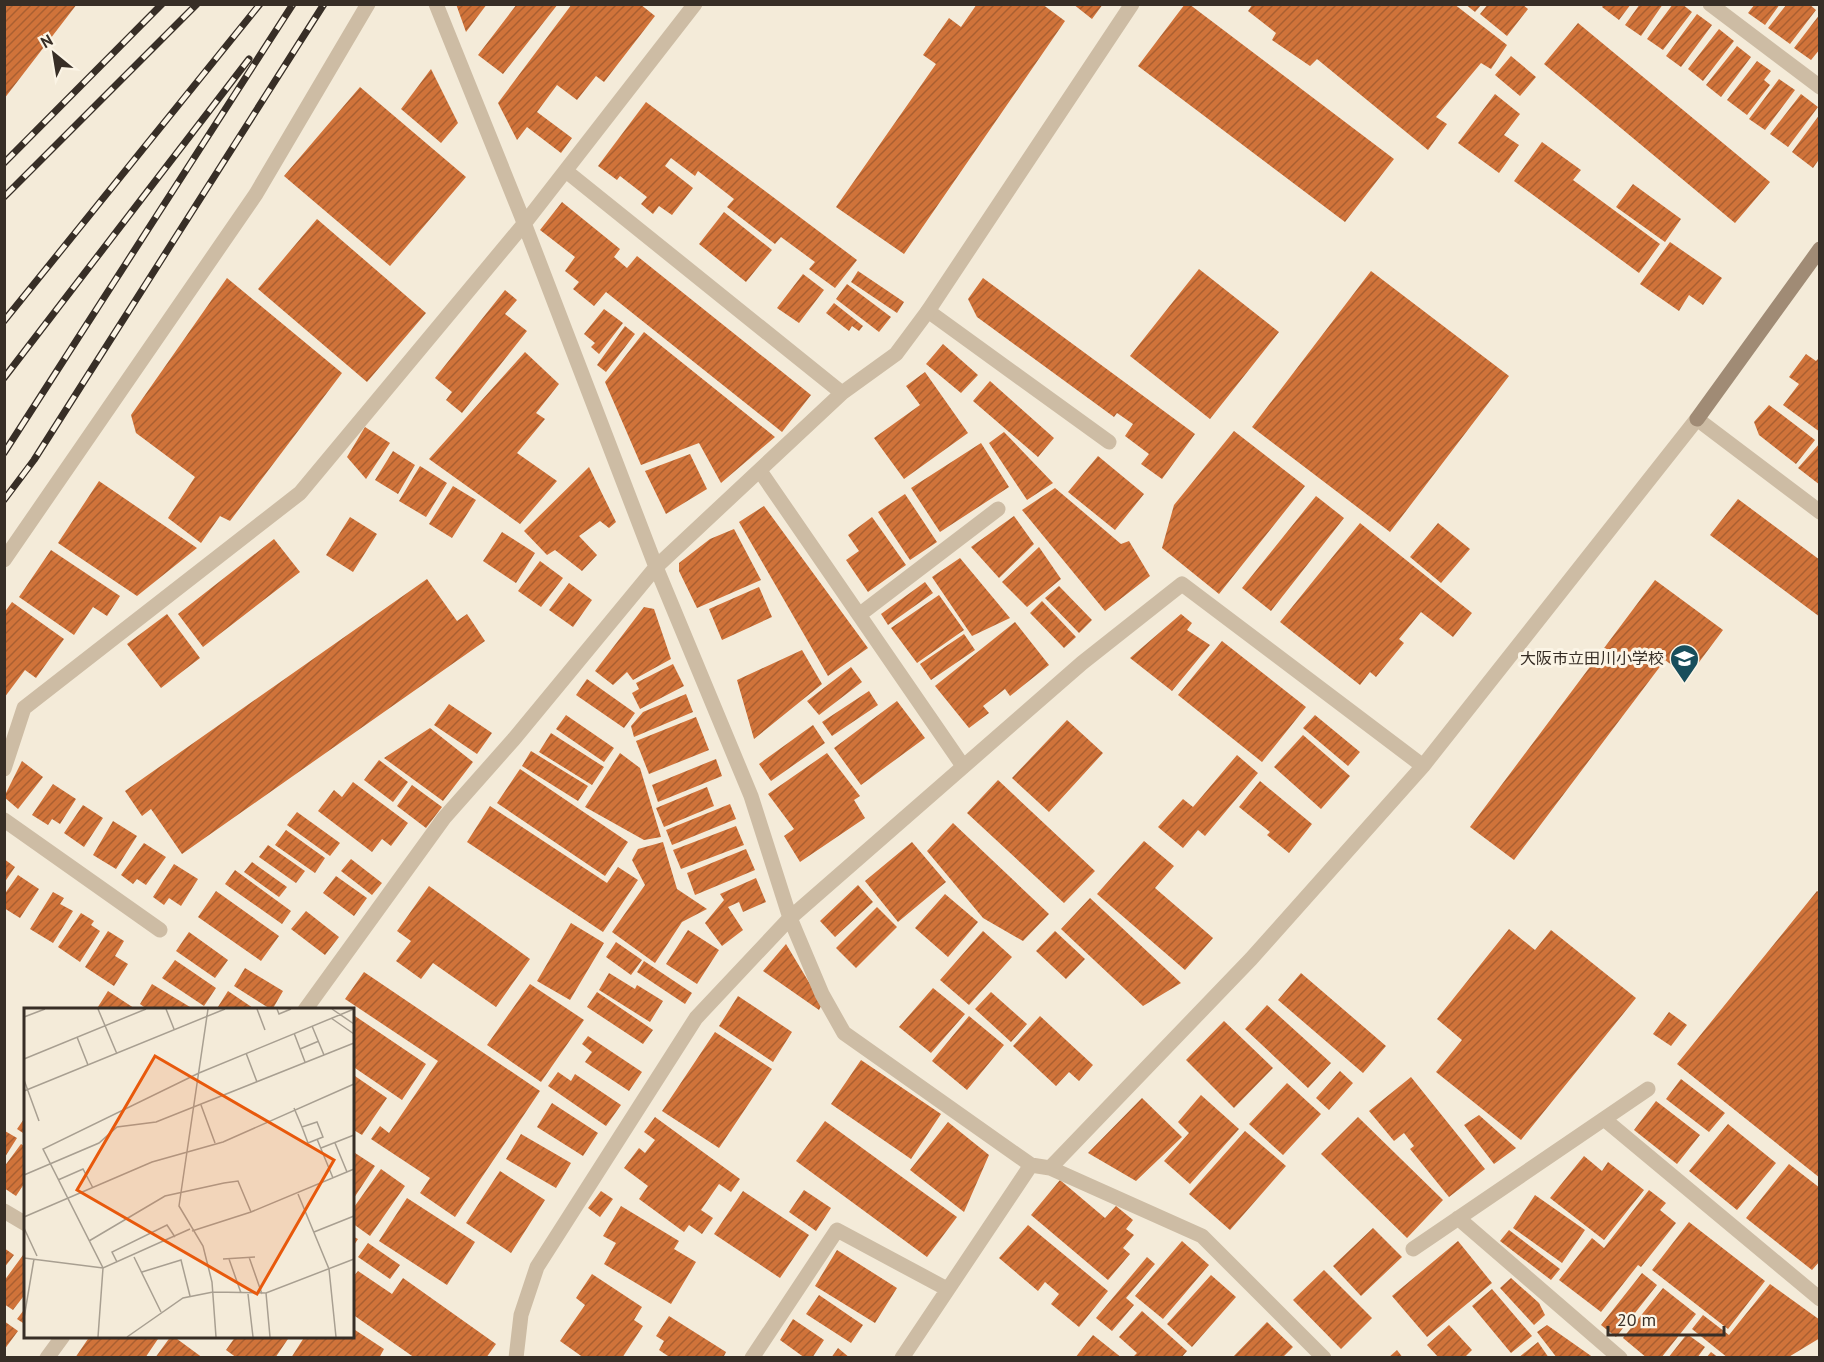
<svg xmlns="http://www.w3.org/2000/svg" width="1824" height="1362" font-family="'PT Sans','Noto Sans JP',sans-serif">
<defs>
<pattern id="building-hatch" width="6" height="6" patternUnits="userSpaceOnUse" patternTransform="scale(1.5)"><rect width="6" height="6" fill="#d0733a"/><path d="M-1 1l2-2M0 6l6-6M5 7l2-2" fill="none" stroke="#aa5f31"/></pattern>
</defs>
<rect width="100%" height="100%" fill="#f4ebd9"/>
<path fill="url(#building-hatch)" d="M4,4h73l-73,95z
M456,4h31l-21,28z
M517,4h41l-55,70 -25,-19z
M572,4h68l15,12 -51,66 -8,-6 -19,24 -20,-15 -20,27 35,26 -11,15 -34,-26 -10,13 -19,-37z
M977,4h65l23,17 -161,233 -68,-47 100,-143 -13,-9 26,-37 12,9z
M1073,4h30l-11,15z
M1185,4h4l205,155 -49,63 -207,-156z
M1253,4h201l53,41 -16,24 -10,-6 -45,54 11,7 -19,26 -111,-91 -7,7 -38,-26 4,-7 -28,-22z
M1465,4h17l-7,8z
M1488,4h34l6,5 -21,27 -27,-22z
M1604,4h27l-12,16 -17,-13z
M1640,4h23l-22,32 -16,-11z
M1673,4h9l10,8 -29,38 -16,-11z
M1755,4h25l-15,21 -17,-12z
M1787,4h22l7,6 -26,34 -22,-16z
M1697,14l15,11 -31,42 -15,-11z
M1820,14v35l-9,11 -17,-12z
M1578,23l192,159 -35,41 -191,-159z
M1719,29l15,12 -31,40 -15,-12z
M1737,46l14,11 -30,40 -15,-12z
M1511,56l25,21 -16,19 -25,-21z
M1757,61l14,10 -7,9 6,5 -23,30 -20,-15z
M431,69l27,54 -17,20 -40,-34z
M1779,79l16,11 -30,40 -16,-11z
M360,87l106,90 -76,89 -106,-90z
M1495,94l25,20 -16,21 15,10 -20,28 -41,-30z
M1801,94l17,13 -30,40 -18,-13z
M646,102l211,158 -22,28 -26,-19 6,-7 -34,-25 -6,7 -48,-37 7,-8 -36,-28 -3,5 -24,-18 -6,8 28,22 -21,27 -13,-9 -6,8 -12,-10 6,-7 -27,-21 -3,4 -19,-14z
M1820,114v44l-7,10 -21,-16z
M1542,142l39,28 -8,10 87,64 -21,29 -125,-92z
M1633,184l48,35 -16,23 -49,-35z
M562,202l58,47 -6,8 13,11 10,-12 174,139 -29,37 -176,-140 -12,14 -21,-17 6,-7 -14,-11 10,-14 -35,-27z
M724,212l48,38 -26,32 -47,-38z
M317,219l109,94 -59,69 -109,-93z
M1670,242l52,36 -19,27 -14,-10 -10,16 -39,-27z
M1199,269l80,63 -69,87 -80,-63z
M858,271l46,31 -7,11 -46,-31z
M1371,271l138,105 -119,156 -138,-105z
M803,274l21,16 -25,33 -22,-15z
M227,278l115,95 -112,148 -10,-5 -19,27 -33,-25 27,-41 -59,-44 -5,-18z
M983,278l212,156 -33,45 -21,-15 8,-10 -24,-18 8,-12 -16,-11 -3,4 -137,-100 -9,-18z
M847,284l44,33 -12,15 -43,-33z
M505,290l12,10 -12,14 22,17 -65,82 -16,-13 6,-8 -17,-14z
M834,303l29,23 -4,5 -7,-5 -3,5 -23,-18z
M604,309l19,14 -24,31 -8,-7 4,-4 -11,-9z
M625,326l10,8 -29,38 -9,-7z
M644,332l131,105 -54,46 -22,-40 -58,22 -36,-83z
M943,344l35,31 -17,18 -35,-29z
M525,352l34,32 -23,29 9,6 -28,34 40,28 -37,43 -91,-65z
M1806,354l10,7 4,-4v75l-37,-27 16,-21 -10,-7z
M925,372l43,61 -64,46 -30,-41 46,-33 -14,-19z
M990,381l64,57 -16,19 -65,-56z
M1769,405l46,35 -19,24 -37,-29 -5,-13z
M365,427l25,16 -24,36 -19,-22z
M1234,431l71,55 -86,108 -57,-46 12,-43z
M1004,432l49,51 -26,17 -38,-57z
M981,443l28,44 -69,45 -29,-44z
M1820,443v42l-22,-17z
M393,451l22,14 -17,29 -23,-14z
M690,454l17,35 -41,25 -21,-43z
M1098,456l46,38 -29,36 -47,-38z
M420,466l27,17 -21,34 -27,-16z
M589,467l27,55 -7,6 -9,-7 -21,15 18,19 -15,16 -27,-21 -8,5 -23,-24z
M99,481l98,67 -60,48 -79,-53z
M453,486l23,14 -24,38 -23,-14z
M1055,488l66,56 8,-3 21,35 -45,35 -83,-101z
M905,494l32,48 -27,18 -32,-48z
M1316,496l28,22 -73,93 -29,-23z
M1738,499l82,61v57l-110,-82z
M764,506l104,142 -40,28 -89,-154z
M1014,516l20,28 -35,34 -28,-31z
M350,517l27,17 -24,38 -27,-17z
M872,517l34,48 -38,27 -22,-32 13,-9 -11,-16z
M1360,523l112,90 -19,24 -32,-25 -22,27 5,4 -28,34 -6,-5 -10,13 -80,-63z
M1438,523l32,26 -29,34 -31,-26z
M734,529l27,51 -64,28 -18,-37v-8l31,-24z
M502,532l33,21 -19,30 -33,-22z
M274,539l26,33 -97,75 -25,-33z
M1039,547l22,32 -34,28 -25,-25z
M51,550l69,46 -13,20 -14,-9 -19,28 -55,-38z
M960,558l50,60 -38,18 -40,-59z
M540,561l23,17 -22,29 -23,-16z
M427,579l30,42 10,-7 18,27 -303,213 -31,-45 -9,7 -17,-25z
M1655,580l68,50 -35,47 -23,-17 -151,200 -44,-33z
M925,582l8,11 -45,32 -7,-11z
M569,583l23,17 -19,27 -24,-17z
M1059,586l33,34 -13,13 -34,-35z
M759,587l13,30 -50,23 -13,-31z
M939,595l25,35 -47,33 -26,-35z
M1042,601l34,36 -12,11 -34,-35z
M12,602l52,37 -28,39 -11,-8 -21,28v-85z
M644,607l10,2 17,50 -38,21 -6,-8 -14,13 -18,-14z
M167,614l33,44 -39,30 -34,-44z
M1181,614l11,9 -5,7 23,15 -38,46 -42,-33z
M1015,622l34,43 -39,31 -5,-7 -22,17 6,7 -20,15 -34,-42z
M964,634l11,16 -44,30 -11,-16z
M1222,641l84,66 -44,55 -84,-67z
M802,650l20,34 -68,55 -17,-59z
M673,664l11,22 -44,23 -8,-16 7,-4 -3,-6z
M851,667l11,15 -43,33 -12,-14z
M587,679l48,34 -11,15 -48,-33z
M869,691l9,14 -46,31 -10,-14z
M686,694l7,18 -59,25 -3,-11 12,-14z
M897,701l28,37 -64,47 -27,-37z
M449,704l43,29 -15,21 -43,-29z
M566,715l48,33 -10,14 -48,-33z
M1315,715l45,37 -12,14 -45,-38z
M696,717l13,33 -60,24 -13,-33z
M1067,720l36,33 -54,59 -37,-34z
M813,725l12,18 -54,38 -12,-17z
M430,728l43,34 -30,39 -59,-43z
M551,733l53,34 -12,18 -53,-33z
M1303,735l47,41 -29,33 -47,-42z
M531,751l57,35 -10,15 -56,-35z
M620,753l20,15 21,69 -17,3 -59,-33z
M827,753l33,43 -6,4 11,18 -65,44 -16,-26 10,-7 -26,-35z
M1237,755l21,18 -53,63 -7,-6 -15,18 -25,-21 25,-28 10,8z
M716,759l6,17 -64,26 -6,-17z
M379,760l29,22 -15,20 -29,-22z
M22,761l21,16 -25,32 -14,-12z
M520,769l108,73 -23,34 -108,-73z
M998,780l97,91 -31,32 -97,-90z
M1260,781l52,43 -23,29 -22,-18 3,-3 -31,-25z
M353,782l55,41 -17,23 -9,-7 -10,13 -54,-41 16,-21 8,7z
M53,784l23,15 -16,25 -8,-5 -4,6 -16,-10z
M412,785l30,22 -16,21 -29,-22z
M707,787l7,19 -50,21 -8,-19z
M730,804l6,15 -64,26 -6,-15z
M83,805l20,13 -19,29 -20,-14z
M490,806l117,77 11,-16 20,13 -35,52 -136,-90z
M297,812l43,31 -10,13 -43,-31z
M113,821l24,15 -21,33 -23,-14z
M953,823l96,91 -26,27 -40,-23 -56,-67z
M736,826l8,19 -63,24 -8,-19z
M286,830l39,28 -10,15 -40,-28z
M1144,841l30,25 -19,22 58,50 -28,32 -88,-76z
M663,842l14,47 30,20 -25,13 -27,41 -43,-31 33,-47 -13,-25 6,-11z
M912,842l34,40 -48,40 -33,-41z
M144,843l22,14 -20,28 -9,-6 -4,5 -12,-9z
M268,845l37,26 -9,12 -37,-26z
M746,849l9,21 -60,25 -8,-22z
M4,859l11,8 -11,16z
M351,859l31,24 -10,12 -31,-24z
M252,862l35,25 -8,10 -35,-25z
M174,864l24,15 -17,27 -12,-8 -5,7 -11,-8z
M235,870l56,41 -9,13 -57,-40z
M18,875l21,14 -19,29 -16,-10v-13z
M336,876l31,22 -13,18 -31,-23z
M756,878l10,24 -23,10 -4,-10 -11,5 15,23 -21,16 -17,-23 19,-23 -4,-6z
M858,885l15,17 -38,35 -15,-16z
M429,886l101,73 -34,48 -63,-44 -12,16 -25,-18 15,-20 -14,-10z
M216,891l63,45 -18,25 -63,-44z
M1817,891l3,2v285l-143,-114z
M53,892l11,6 -4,6 13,7 -20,32 -23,-14z
M945,894l33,28 -30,35 -33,-29z
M1090,898l91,85 -38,23 -82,-77z
M877,907l20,20 -41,41 -20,-20z
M306,911l33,26 -14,18 -34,-26z
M81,913l13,8 -3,4 9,6 -20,31 -22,-15z
M571,923l33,20 -34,57 -33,-19z
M1509,929l26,21 16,-20 85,68 -115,142 -85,-68 26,-32 -25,-21z
M688,930l31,20 -22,34 -31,-20z
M108,931l16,10 -9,15 13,8 -14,22 -29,-19z
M983,931l29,26 -43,48 -29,-25z
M1055,931l30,28 -19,20 -30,-28z
M189,932l39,28 -13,18 -39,-27z
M616,942l26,18 -11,15 -25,-18z
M786,944l36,60 -3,6 -56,-39z
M175,960l41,28 -12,18 -42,-28z
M644,961l48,32 -7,11 -48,-32z
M245,968l38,23 -11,19 -38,-24z
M364,972l176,119 -85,126 -35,-24 10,-15 -59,-39 9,-13 9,7 49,-72 -93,-62z
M609,973l26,16 2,-4 26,16 -13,21 -51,-32z
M1301,973l85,73 -23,27 -85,-73z
M152,984l43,26h-47l-8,-6z
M530,984l54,36 -43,62 -54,-37z
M933,988l32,26 -34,39 -32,-26z
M108,991l29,19h-41z
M228,991l28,19h-40z
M597,992l56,38 -10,14 -56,-37z
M991,992l36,32 -16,18 -36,-33z
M738,996l54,36 -19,30 -54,-36z
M1267,1005l64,58 -23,25 -63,-59z
M1669,1012l18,13 -16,21 -18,-12z
M352,1014l74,50 -24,36 -50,-34z
M969,1016l35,29 -37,45 -35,-29z
M1040,1016l53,49 -14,16 -10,-9 -13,14 -43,-40z
M1224,1021l49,47 -39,40 -48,-48z
M715,1032l57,37 -53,79 -57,-37z
M588,1036l54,36 -13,19 -44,-29 7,-10 -10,-8z
M861,1060l80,54 -30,45 -80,-55z
M1340,1071l13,12 -24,27 -13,-12z
M558,1072l13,9 4,-7 46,31 -15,21 -58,-40z
M352,1074l35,24 -25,37 -10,-6z
M1411,1077l74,92 -36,28 -39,-48 4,-3 -10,-13 -10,8 -25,-30z
M1681,1079l44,34 -16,19 -43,-33z
M1287,1083l34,31 -38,41 -34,-31z
M1201,1095l38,34 -49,55 -26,-23 25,-28 -11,-11z
M1142,1098l40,39 -46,44 -48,-28z
M1656,1101l44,34 -23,29 -43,-34z
M552,1103l46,30 -15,23 -46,-29z
M1479,1115l37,33 -22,16 -30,-39z
M26,1116v19l-9,-6z
M655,1117l85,62 -9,13 -12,-8 -18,26 12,8 -11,16 -13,-9 -5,7 -45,-33 9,-13 -24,-18 15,-20 6,5 10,-13 -11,-8z
M1358,1117l85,83 -36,38 -86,-84z
M825,1121l132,96 -30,40 -131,-96z
M948,1122l41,33 -25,57 -54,-42z
M1728,1124l48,39 -39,47 -48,-39z
M5,1131l12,7 -12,19z
M1245,1131l41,35 -56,64 -41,-36z
M521,1134l50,29 -15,25 -50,-29z
M21,1144l5,3v34l-10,15 -12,-8v-21z
M352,1151l23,15 -23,35z
M1584,1156l18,15 6,-9 36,28 -40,50 -54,-42z
M1789,1164l31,24v73l-8,9 -66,-52z
M381,1169l24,17 -35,50 -18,-13v-13z
M500,1171l45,29 -34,53 -45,-30z
M1060,1180l45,38 11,-12 17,14 -7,9 8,6 -11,13 7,6 -22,26 -77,-65z
M804,1190l27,18 -15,23 -27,-19z
M1649,1190l17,13 -6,7 16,13 -35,44 -3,-2 -37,47 -42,-32 33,-42 12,10z
M601,1191l12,8 -13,18 -12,-9z
M743,1191l66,44 -29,43 -66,-44z
M1535,1195l50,35 -23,33 -49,-35z
M407,1198l68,44 -28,43 -68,-44z
M621,1206l58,35 -5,8 22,13 -25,42 -67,-40 12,-21 -13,-7z
M1689,1222l76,59 -37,48 -76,-59z
M1028,1225l80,66 -29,36 -28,-23 8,-10 -14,-12 -7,9 -39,-33z
M1373,1228l29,29 -41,39 -28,-30z
M1509,1230l51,39 -9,11 -51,-39z
M352,1236l6,3 -6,9z
M1182,1241l27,24 -46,54 -28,-23z
M1458,1241l34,42 -65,54 -35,-41z
M368,1243l32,22 -10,14 -32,-22z
M4,1248l10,7 -10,13z
M837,1250l60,38 -22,35 -60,-37z
M26,1251v42l-13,17 -9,-6v-23z
M1147,1257l8,7 -29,34 8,7 -22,26 -16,-13z
M1324,1270l48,48 -31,31 -48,-49z
M358,1271l34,23 11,-16 93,66 -10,14h-71l-63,-44v-36z
M1642,1273l15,12 -41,52 -15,-12z
M592,1274l50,33 -8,13 9,6 -21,32h-38l-24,-17 25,-36 -9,-7z
M1211,1275l25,22 -44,50 -25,-23z
M1511,1278l28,25 6,12 -11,10 -34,-37z
M1770,1284l50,36v18l-33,20h-59l-36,-29 11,-14 26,20z
M1663,1288l33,26 -35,44h-14l-24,-20z
M1492,1289l40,47 -21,17 -39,-47z
M819,1295l44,30 -12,18 -45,-29z
M26,1307v18l-9,-6z
M1142,1311l45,40 -6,7h-49l5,-5 -18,-16z
M669,1316l57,36 -3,6h-52l-12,-8 5,-9 -8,-5z
M793,1319l31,21 -12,18h-7l-25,-18z
M4,1321l14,10 -14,19z
M1267,1322l26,25 -11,11h-50z
M1449,1325l23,25 -8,8h-25l-12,-13z
M1547,1325l47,33h-37l-20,-26z
M352,1328l32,21 -5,9h-88l14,-22h47z
M1687,1334l18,13 -8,11h-29z
M1093,1335l29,23h-47z
M90,1336h70l-15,22h-70z
M171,1336h2l30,22h-48z
M236,1336l9,3 1,-3h44l-15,22h-38l-11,-8z
M1538,1342l11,16h-31z
M838,1348l12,10h-19z
M1397,1350l6,8h-15z
M1711,1352l8,6h-13z"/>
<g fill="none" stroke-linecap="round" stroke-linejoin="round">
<path stroke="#cdbca4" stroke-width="15" d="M928,311l181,131
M760,471l203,295
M859,615l139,-106
M4,820l156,110"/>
<path stroke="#cdbca4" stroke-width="15" d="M436,4l85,211 135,352 95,229 39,122 32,76 22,39 187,132 19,3 152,68 122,122
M1710,4l110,83
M566,171l276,222
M4,560l252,-366 112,-190
M4,769l20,-61 276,-215 224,-269 171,-220
M305,1010l139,-192 70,-79 142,-172 186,-174 54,-39 32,-43 204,-307
M1604,1119l216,180
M1050,1168l201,-209 172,-193 274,-347 123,93
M4,1211l22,13
M1458,1218l162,140
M1413,1249l235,-160
M47,1358l16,-22
M516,1358l5,-43 16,-48 159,-249 94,-100 292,-255 100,-79 241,182
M752,1358l85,-128 110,59
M902,1358l129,-193"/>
<path stroke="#a08b75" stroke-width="15" d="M1697,419l123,-170"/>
<defs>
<path id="rail" d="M4,163l158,-159
M4,197l193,-193
M4,321l256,-317
M4,378l245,-319
M4,453l289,-449
M4,500l30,-40 290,-456"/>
</defs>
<use href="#rail" stroke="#372e26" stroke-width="7"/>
<use href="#rail" stroke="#fbf4e5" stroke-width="4.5" stroke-dasharray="14" stroke-linecap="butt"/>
</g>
<defs>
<symbol id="school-pin" viewBox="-11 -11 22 30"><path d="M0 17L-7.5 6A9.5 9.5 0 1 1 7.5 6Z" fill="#184e5c" stroke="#fbf4e5"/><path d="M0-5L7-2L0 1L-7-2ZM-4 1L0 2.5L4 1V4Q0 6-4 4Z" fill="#fff"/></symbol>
</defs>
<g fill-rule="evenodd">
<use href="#school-pin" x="1668" y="642" width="33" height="45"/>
</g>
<g text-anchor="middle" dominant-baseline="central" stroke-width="6" stroke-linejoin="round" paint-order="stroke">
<g font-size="16" fill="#372e26" stroke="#fbf4e5" text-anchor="end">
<text x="1664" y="658">大阪市立田川小学校</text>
</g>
</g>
<g transform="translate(24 1008)">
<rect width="330" height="330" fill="#f4ebd9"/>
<path fill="none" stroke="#a89f91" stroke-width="1.5" d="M74,1l19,45M142,1l8,20M184,1l-29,197 24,40 9,36 4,55M233,1l8,21M253,1l2,5 12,-5M308,1l22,15M0,9l21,-8M307,10l23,16M288,18l12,29M270,25l11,29M53,29l11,28M276,41l19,-8M222,45l11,29M0,51l122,-50M0,72l15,41M0,83l201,-82M177,97l14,38M270,100l8,19 6,16 15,-6 -6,-15 -15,5M293,131l16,39M311,135l12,29M297,140l33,-13M0,167l75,-32 18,-16 39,-5 198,-79M34,172l25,-11 10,19M274,186l31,75 7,68M0,209l128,-55 71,-20 131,-58M0,220l13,28M168,223l59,-19 103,-43M290,224l40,-16M65,233l76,-45 59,-13 14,-2 13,31M110,249l27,55M225,249l13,37M0,250l79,10 87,-39M199,251l32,-2M205,251l12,34M93,254l-5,-10 55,-27 8,12M118,264l39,-12 9,36M242,285l4,44M224,286l5,43M0,310l10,-59M74,329l5,-69 -60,-119 156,-76 155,-64M103,329l56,-39 30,-6 53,1 88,-34"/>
<path fill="#e8590c" fill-opacity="0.15" stroke="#e8590c" stroke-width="3" d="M131,48l179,104 -77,134 -180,-104z"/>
<rect width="330" height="330" fill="none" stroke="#372e26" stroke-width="3"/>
</g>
<rect width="1824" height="1362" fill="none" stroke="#372e26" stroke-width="12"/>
<g transform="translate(54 54) rotate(330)" stroke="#fbf4e5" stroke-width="4.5" paint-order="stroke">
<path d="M0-4.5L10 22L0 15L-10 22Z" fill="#372e26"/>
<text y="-9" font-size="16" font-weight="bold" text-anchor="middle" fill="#372e26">N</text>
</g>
<path d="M1608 1326v9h116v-9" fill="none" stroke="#372e26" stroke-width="3"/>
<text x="1617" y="1326" font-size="18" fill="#372e26" stroke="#fbf4e5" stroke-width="4.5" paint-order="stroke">20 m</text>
</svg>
